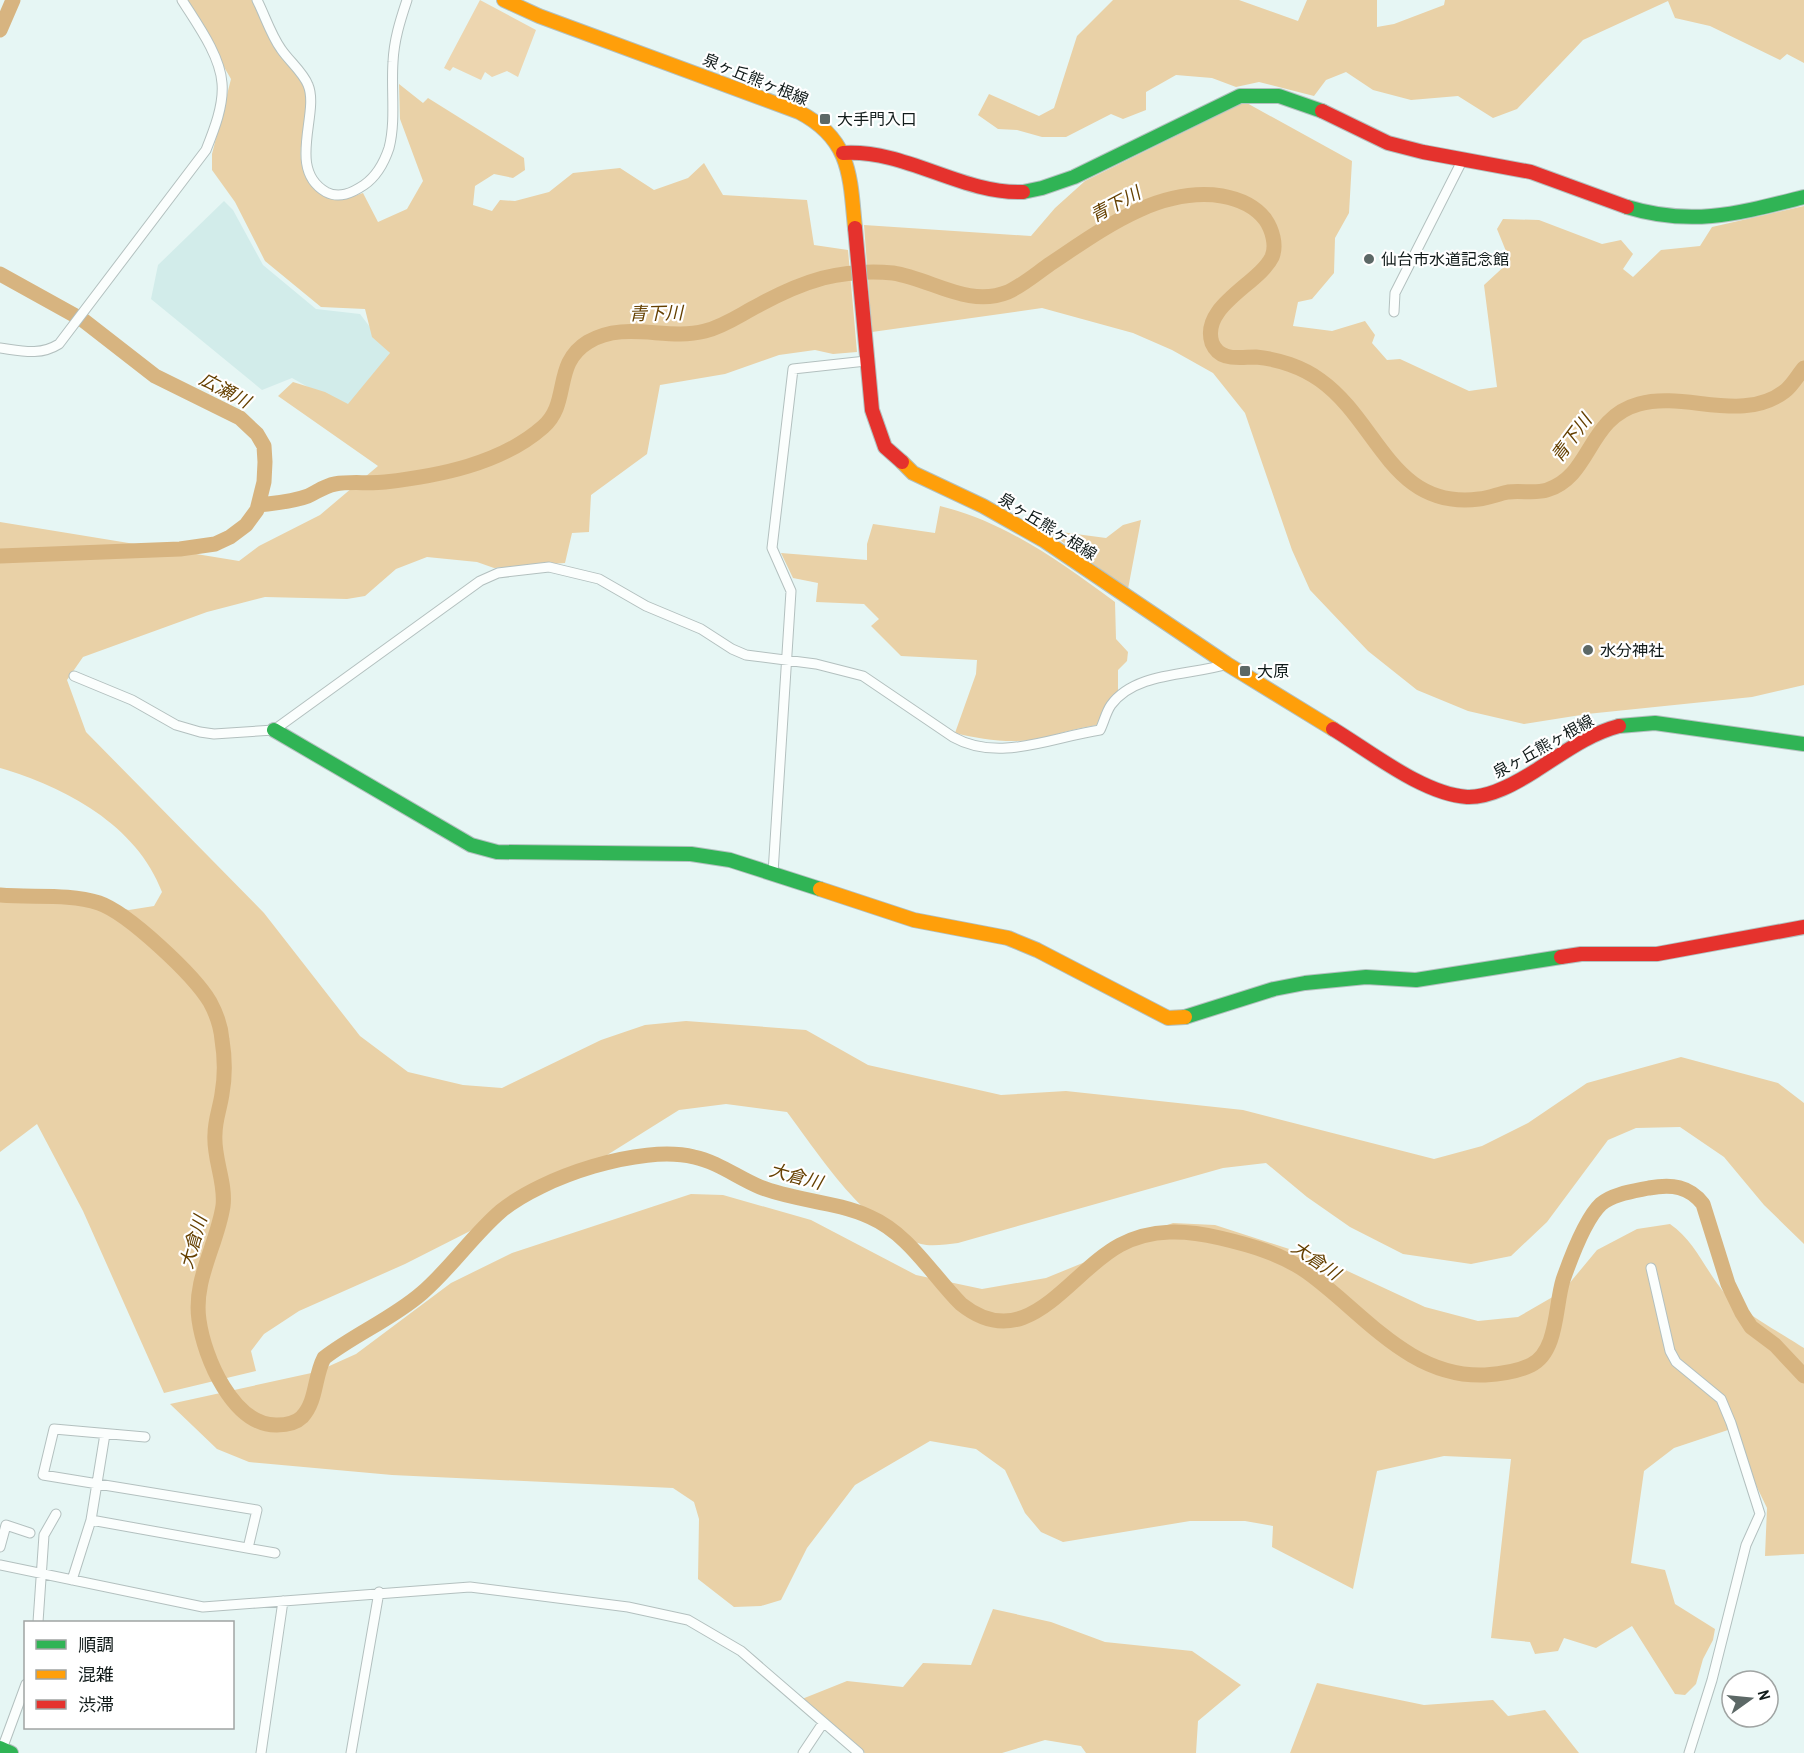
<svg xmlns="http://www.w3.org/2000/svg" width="1804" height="1753" font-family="'Archivo Narrow','Noto Sans JP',sans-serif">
<rect width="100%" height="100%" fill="#e6f6f4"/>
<path fill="#d2ecea" d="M224,201l9,9 30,55 53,44 44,5 35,46 -48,49 -55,-31 -30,12 -111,-91 7,-34z"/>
<path fill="#edd6b0" d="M480,0l56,30 -18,47 -11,-6 -15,6 -7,-5 -4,8 -28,-13 -3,4 -6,-3z"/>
<path fill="#e9d1a7" d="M185,0h68c9,18 17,37 28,54 6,10 16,19 22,30 15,32 -22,75 14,106 18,15 26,10 46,3l15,29 29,-13 16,-28 -23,-62 -1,-35 24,19 5,-5 96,60 1,12 -12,8 -19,-4 -19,12 -2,19 19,6 8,-11 15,1 34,-9 24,-19 47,-5 34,22 34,-12 16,-15 19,32 84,5 7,45 34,5 9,102 -24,2 -18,-4 -36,5 -54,19 -65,11 -13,69 -56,41 -2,37 -17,1 -7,30 -71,5 -17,-6 -50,-5 -31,12 -31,27 -18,3 -82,-2 -58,15 -124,45 -16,23 19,52 178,181 96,123 48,36 55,13 39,3 99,-48 44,-15 41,-4 120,9 62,35 133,30 65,-4 177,19 191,49 48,-13 46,-23 59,-40 94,-26 97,26 26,20v141l-40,-39 -40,-48 -44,-30 -44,1 -28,12 -61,82 -36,34 -40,8 -68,-10 -53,-27 -43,-30 -41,-34 -43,5 -265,75c-11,1 -26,4 -37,1 -56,-16 -100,-87 -134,-132l-61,-8 -47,6 -107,67 -94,50 -73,37 -106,47 -35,23 -13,17 5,20 -92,22 -81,-182 -46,-87 -37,28v-264l23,1 106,21 25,-4 8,-14c-25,-67 -97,-105 -162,-124v-246l239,39 20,-15 61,-31 58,-49 -100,-70 15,-14 32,10 23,12 42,-51 -18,-16 -7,-28 -44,-2 -56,-46 -30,-59 -23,-32v-16l19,-75z
M1113,0h126l59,21 9,-21h70v27l17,-3 50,-19 1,-5h359v63l-17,-9 -7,6 -70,-34 -35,-8 -7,-17 -85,39 -66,69 -24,9 -35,-22 -47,4 -38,-10 -27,-18 -20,8 -12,16 -55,-14 -23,5 -24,-9 -36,-3 -30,17v18l-23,9 -12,-5 -45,23h-24l-25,-7 -19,-1 -20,-14 11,-21 50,22 15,-8 23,-72z
M1245,102l107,59 -3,52 -14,25 -1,35 -22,26 -14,3 -5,24 39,5 33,-10 10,14 -3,8 15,17 13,-1 69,32 28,-4 -13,-102 26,-24 -13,-32 6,-10 36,1 63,24 19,-4 12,14 -10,15 10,8 28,-27 39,-4 12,-19 92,-21v479l-52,12 -165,17 -63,10 -56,-13 -51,-21 -49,-39 -58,-61 -18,-40 -47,-137 -32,-40 -41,-23 -39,-17 -91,-25 -170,24 -8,-107 167,11 24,-28 30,-27z
M940,506c66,16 120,56 175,96l1,37 12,13 -1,9 -9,9v23l-10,9 -11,23c-18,3 -33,7 -50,12 -30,8 -63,3 -92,-4l21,-59 1,-14 -76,-4 -30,-30 8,-7 -15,-15 -48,-2 2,-19 -25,-5 -12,-25 86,7v-16l6,-20 62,9z
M1141,520l-13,69 -82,-59 60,8 17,-13z
M691,1194l32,1 88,25 105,55 66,14 64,-11 49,-20 37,-20 41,-15 42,2 111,36 99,46 53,14 40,-4 45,-26 34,-41 40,-21 33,-5c27,19 35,47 57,72 13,14 58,40 77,52v206l-39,2 2,-48 -13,-27 -17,-54 -63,21 -30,23 -13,92 34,7 10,34 40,25 -2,11 -10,19 -7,25 -11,11 -10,-1 -43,-68 -36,22 -32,-10 -6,13 -23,3 -5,-12 -39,-4 20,-179 -67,-3 -67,15 -24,118 -81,-42 1,-21 -28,-5h-55l-127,21 -22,-10 -16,-19 -20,-43 -29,-21 -46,-8 -75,44 -48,63 -26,52 -20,6 -27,1 -36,-28 1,-60 -5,-17 -21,-14 -281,-13 -143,-13 -32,-13 -47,-45 146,-32 40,-18 95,-71 61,-30z
M993,1609l58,13 54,20 87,9 49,34 -43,36 -2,32h-110l-5,-7 -36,-6 -43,13h-137l-63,-54 45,-18 56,6 20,-24 48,2z
M1317,1683l107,22 69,-5 15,16 37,-6 34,43h-289z"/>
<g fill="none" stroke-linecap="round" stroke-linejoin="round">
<path stroke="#d7b480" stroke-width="15" d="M0,30l13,-30
M0,274l83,46 72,56 85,42 17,16 7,12 1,16 -1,20 -7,28 -11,15 -16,12 -15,7 -35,5 -180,7
M259,505c16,-2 33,-3 49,-9 9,-4 16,-10 27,-12 16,-3 33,0 50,-2 53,-6 116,-18 158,-55 28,-24 9,-63 45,-85 37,-22 78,-1 117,-11 20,-5 36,-17 54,-26 20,-11 42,-21 64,-27 21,-5 48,-7 70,-5 39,6 75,35 115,19 15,-7 29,-19 42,-28 50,-33 108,-78 172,-68 17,3 32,9 43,23 7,10 12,26 7,38 -13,27 -72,49 -60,86 3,7 7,11 14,13 9,3 20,1 30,1 22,2 46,10 64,23 59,42 71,130 159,119 10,-1 19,-5 29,-7 13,-2 27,2 39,-2 45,-14 40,-72 92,-86 47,-13 103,20 146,-13 7,-5 13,-16 19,-23
M0,895c32,3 68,-2 99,8 29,10 95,72 111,99 6,11 11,25 12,38 3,18 3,37 0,54 -2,14 -7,26 -7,40 -2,24 11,48 8,72 -6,39 -30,74 -24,114 5,37 34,106 78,105 9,0 19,-2 25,-8 15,-16 12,-40 22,-59 31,-24 68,-39 98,-65 29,-25 50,-57 79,-82 41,-34 140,-67 193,-54 24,5 44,21 66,30 35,14 75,14 110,30 39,17 62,58 91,87 66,53 107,-31 159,-59 32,-17 66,-15 100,-7 30,7 62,16 87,34 56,40 102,106 178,103 16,-1 32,-3 46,-10 27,-13 24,-60 32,-85 7,-20 23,-62 38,-76 11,-10 34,-13 48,-16 23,-4 40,-2 54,16l25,80 14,29 9,14 24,18 29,31"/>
<defs>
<path id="street" d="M257,0c8,16 14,35 24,49 8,12 22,23 27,36 12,28 -22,84 18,107 13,7 26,1 38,-7 13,-9 20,-22 25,-37 7,-27 2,-58 4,-86 1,-22 7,-41 14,-62
M1394,312l1,-19 68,-134
M0,348c22,3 40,8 59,-4l147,-194c8,-20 18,-45 16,-67 -2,-28 -25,-59 -40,-83
M74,676l58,24 44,25 24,7 14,2 60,-4 206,-149 18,-8 51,-6 50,12 47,27 55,23 31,20 14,6 70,9 47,12 90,61c46,26 99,0 147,-7 4,-8 6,-18 11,-25 25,-34 80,-29 116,-41
M773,873l18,-282 -19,-43 21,-179 73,-8
M1651,1268l19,83 6,11 45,37 10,24 29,91 -14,31 -34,135 -23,73
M145,1437l-91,-8 -11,46 214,35 -9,38
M91,1520l184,33
M0,1547l6,-22 24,8
M0,1565l203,42 267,-20 158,20 60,13 53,31 118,102
M72,1580l19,-60 14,-86
M38,1622l6,-87 12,-21
M2,1749l24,-65
M261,1753l22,-152
M351,1753l28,-161
M803,1753l20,-30"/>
<path id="fast" d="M1023,192l19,-4 32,-11 166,-81h39l43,15
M1627,207c65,20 113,6 177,-10
M1619,726l36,-3 149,21
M274,730l197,115 26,7 194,2 39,6 90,29
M1185,1017l89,-28 31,-6 61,-6 50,3 145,-23
M0,1748l11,5"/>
<path id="slow" d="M504,0l35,16 260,96c52,27 51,64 56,116
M902,462l11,11 70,33 62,35 182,123 106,65
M820,889l94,31 94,18 29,12 131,68 17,-1"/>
<path id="jam" d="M1322,111l66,32 35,9 108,20 96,35
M843,153c63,-4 118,41 180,39
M855,228l17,182 13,37 17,15
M1333,729c38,23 90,65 134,68 23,1 49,-14 68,-26 27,-17 53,-37 84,-45
M1561,957l20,-3h76l147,-27"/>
</defs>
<use href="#street" stroke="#b3c0bf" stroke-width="11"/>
<use href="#fast" stroke="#b3c0bf" stroke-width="16"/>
<use href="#slow" stroke="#b3c0bf" stroke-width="16"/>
<use href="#jam" stroke="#b3c0bf" stroke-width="16"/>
<use href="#street" stroke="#fbfefd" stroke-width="9"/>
<use href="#fast" stroke="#30b455" stroke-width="14"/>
<use href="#slow" stroke="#ff9f0a" stroke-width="14"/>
<use href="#jam" stroke="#e5322d" stroke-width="14"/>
</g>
<g fill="#5c6866" stroke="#fff" stroke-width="2">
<rect x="819" y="113" width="12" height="12" rx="3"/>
<circle cx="1369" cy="259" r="6"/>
<circle cx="1588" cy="650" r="6"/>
<rect x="1239" y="665" width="12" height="12" rx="3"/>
</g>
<g text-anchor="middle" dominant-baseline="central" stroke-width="4.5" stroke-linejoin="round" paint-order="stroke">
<g font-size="16" fill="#111b1a" stroke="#fff">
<text transform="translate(756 79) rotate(22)">泉ヶ丘熊ヶ根線</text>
<text transform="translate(1048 526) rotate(32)">泉ヶ丘熊ヶ根線</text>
<text transform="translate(1543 746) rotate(-29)">泉ヶ丘熊ヶ根線</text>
</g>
<g font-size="16" fill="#111b1a" stroke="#fff" text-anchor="start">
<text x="837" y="119">大手門入口</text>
<text x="1381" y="259">仙台市水道記念館</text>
<text x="1600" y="650">水分神社</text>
<text x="1257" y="671">大原</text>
</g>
<g font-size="18" font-style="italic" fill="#654001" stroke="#fff">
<text transform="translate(1115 204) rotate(-28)">青下川</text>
<text transform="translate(656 313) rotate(-1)">青下川</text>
<text transform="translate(225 390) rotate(28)">広瀬川</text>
<text transform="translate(1571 438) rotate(-53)">青下川</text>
<text transform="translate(796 1176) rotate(15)">大倉川</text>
<text transform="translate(193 1242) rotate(-74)">大倉川</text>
<text transform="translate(1316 1260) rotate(34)">大倉川</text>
</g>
</g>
<rect x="24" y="1621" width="210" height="108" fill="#ffffff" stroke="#a0a4a3" stroke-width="1.5"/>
<rect x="36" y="1640" width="30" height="9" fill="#30b455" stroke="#a0a4a3" stroke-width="1.5"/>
<text x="78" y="1651" font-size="18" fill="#111b1a">順調</text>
<rect x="36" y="1670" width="30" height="9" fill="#ff9f0a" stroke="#a0a4a3" stroke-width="1.5"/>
<text x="78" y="1681" font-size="18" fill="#111b1a">混雑</text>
<rect x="36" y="1700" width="30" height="9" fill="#e5322d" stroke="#a0a4a3" stroke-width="1.5"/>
<text x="78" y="1711" font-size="18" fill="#111b1a">渋滞</text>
<g transform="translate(1750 1699) rotate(75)"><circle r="28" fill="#ffffff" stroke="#a0a4a3" stroke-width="1.5"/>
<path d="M0-4.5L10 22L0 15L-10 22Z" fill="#5c6866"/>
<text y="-9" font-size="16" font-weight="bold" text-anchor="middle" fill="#111b1a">N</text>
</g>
</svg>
